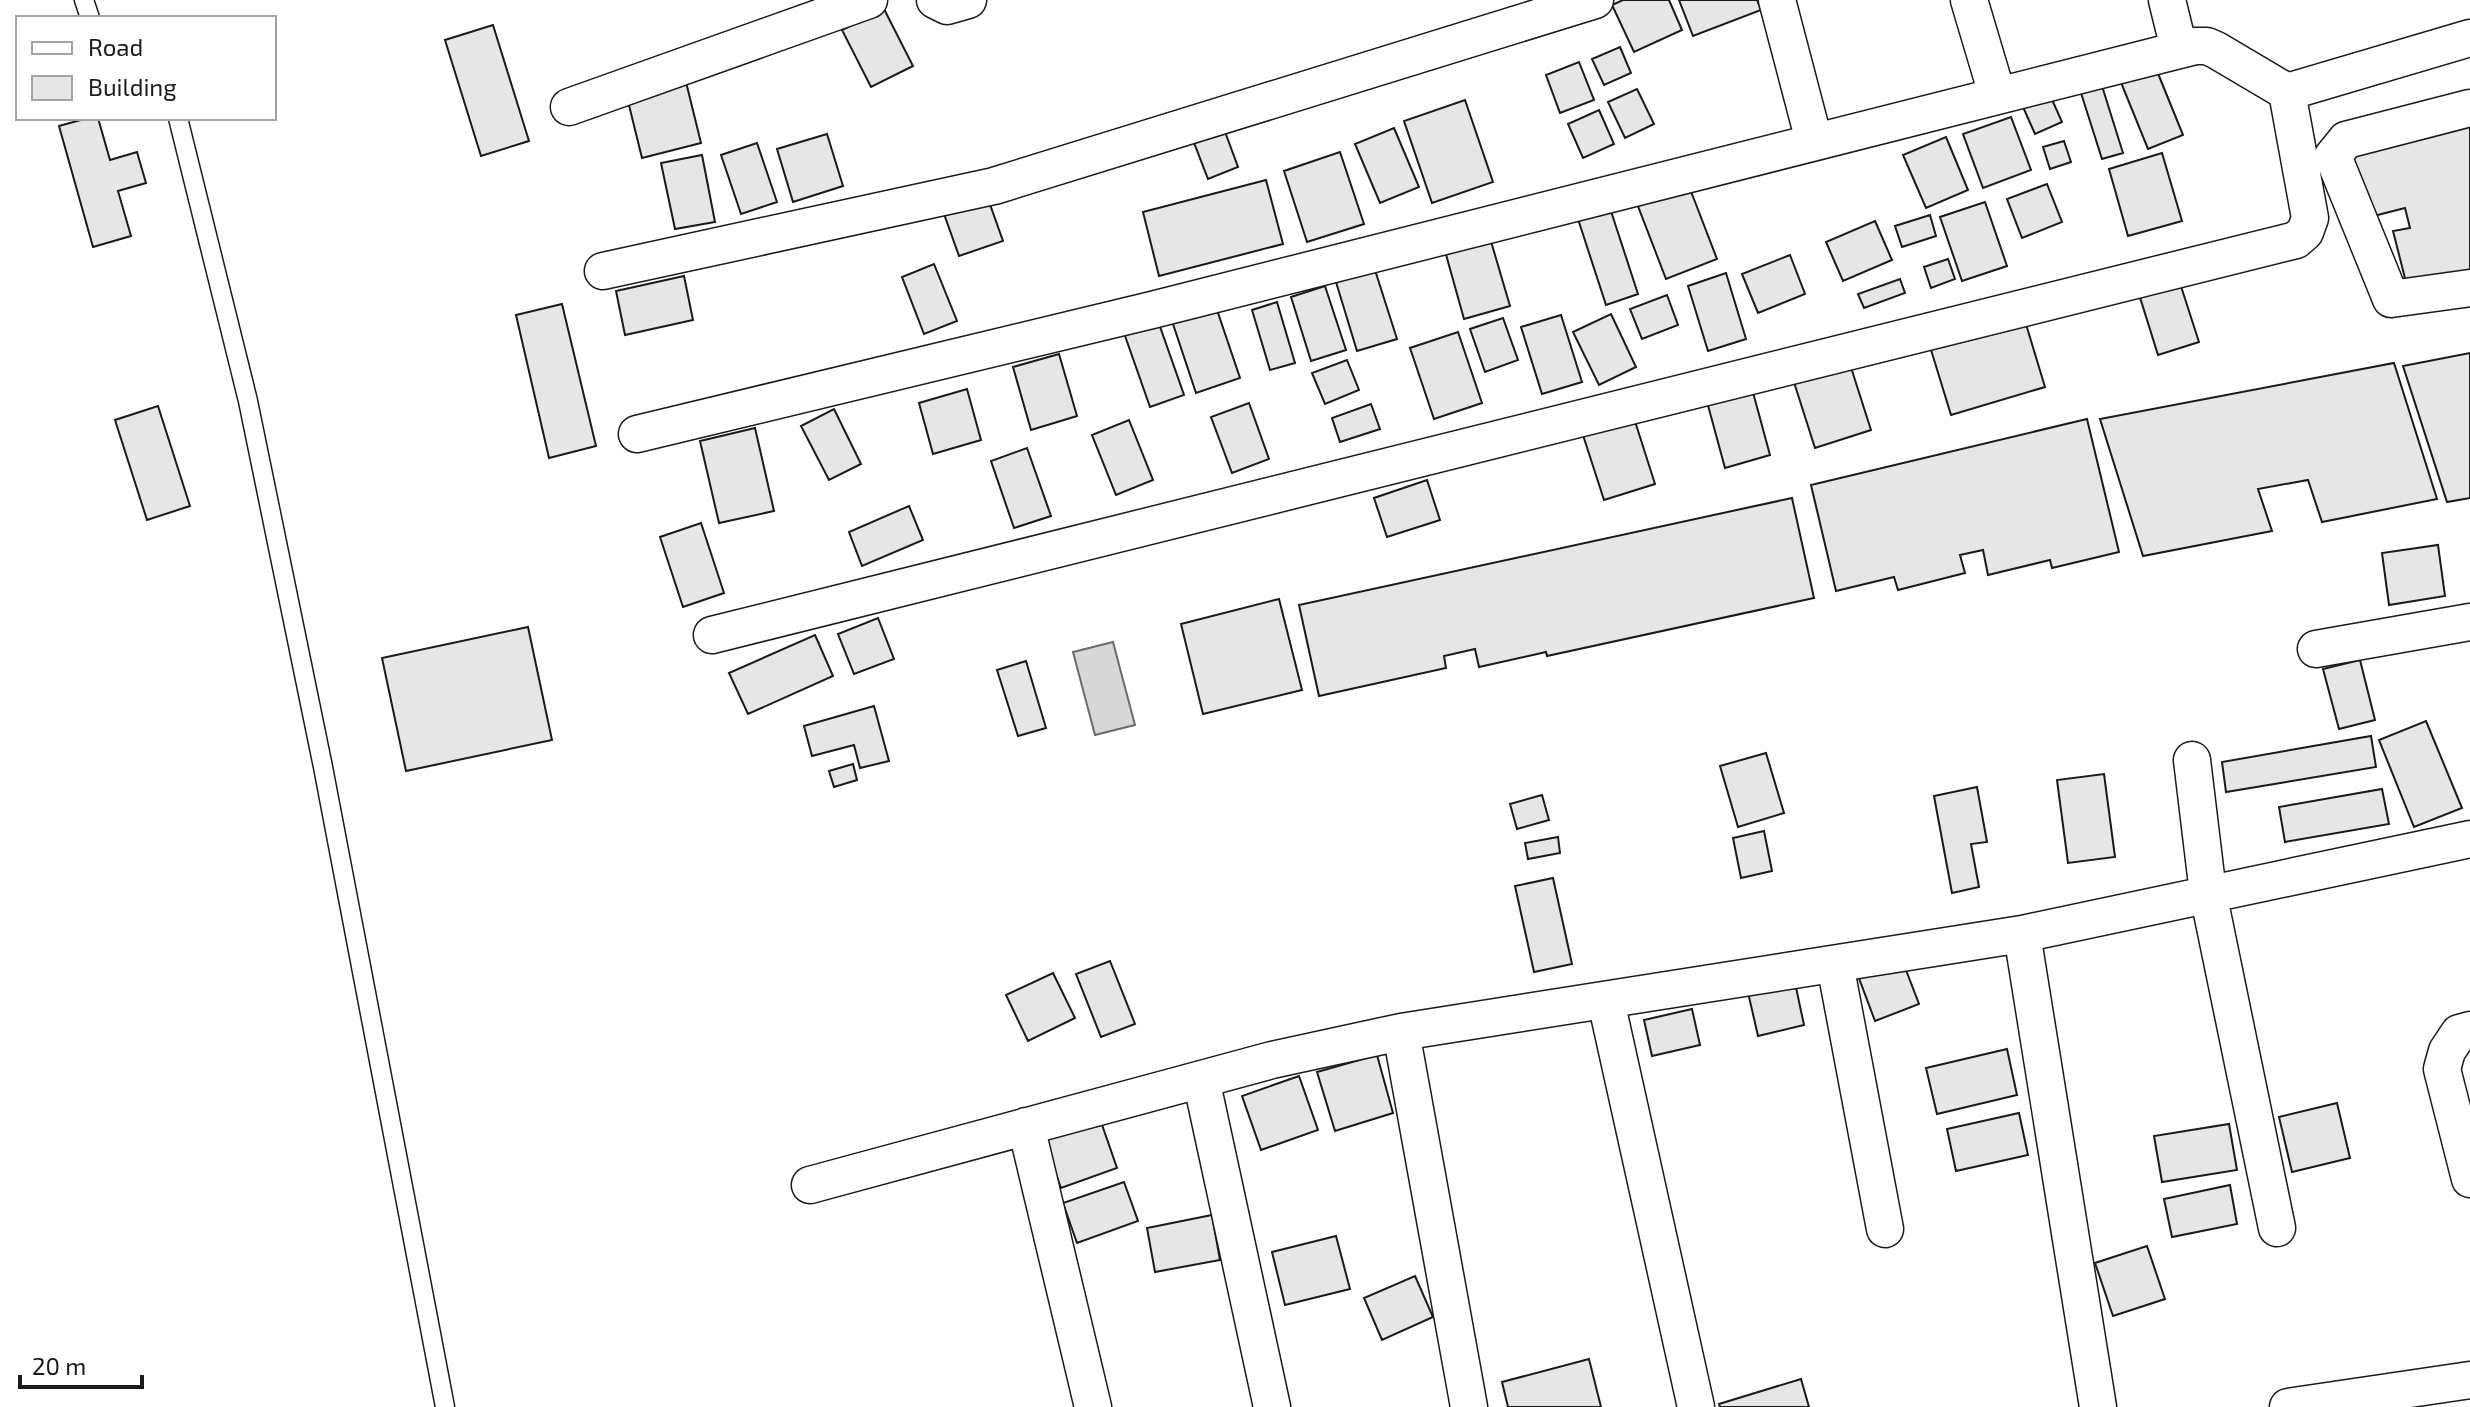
<svg xmlns="http://www.w3.org/2000/svg" width="2470" height="1407" font-family="'Exo 2',sans-serif">
<rect width="100%" height="100%" fill="#fff"/>
<path fill="#d7d7d7" stroke="#6a6a6a" stroke-width="2" d="M1113,642l22,83 -40,10 -22,-83z"/>
<path fill="#e6e6e6" stroke="#1a1a1a" stroke-width="2" d="M1623,0h46l13,30 -48,22 -22,-47z
M1679,0h78l4,10 -68,26z
M884,9l29,57 -42,21 -29,-57z
M493,25l36,116 -48,15 -36,-116z
M1620,47l11,26 -27,12 -12,-26z
M1579,62l15,38 -34,13 -14,-38z
M2155,66l28,69 -35,14 -28,-69z
M685,78l16,65 -59,15 -16,-65z
M2102,86l21,67 -21,6 -21,-66z
M1637,89l17,35 -29,14 -17,-36z
M2050,95l12,27 -27,12 -12,-27z
M1465,100l28,82 -61,21 -28,-82z
M1599,110l15,34 -31,14 -15,-34z
M2011,117l20,53 -48,18 -20,-54z
M2470,117v162l-61,15 -16,-63 17,-3 -5,-20 -43,11 -18,-70z
M88,118h10l12,42 27,-8 9,31 -28,8 13,45 -38,11 -34,-121z
M1394,128l25,59 -39,16 -25,-59z
M1224,129l14,38 -30,12 -15,-39z
M827,134l16,52 -50,16 -16,-53z
M1946,137l22,53 -42,18 -23,-53z
M2064,141l7,21 -21,7 -7,-22z
M757,143l20,59 -36,12 -20,-59z
M1340,152l24,72 -57,18 -23,-71z
M2162,153l20,68 -54,15 -19,-67z
M702,155l13,67 -40,7 -14,-66z
M1266,180l17,64 -124,32 -16,-64z
M1687,181l30,78 -51,20 -30,-78z
M2047,184l15,38 -40,16 -15,-39z
M987,196l16,45 -44,15 -16,-45z
M1985,202l22,64 -45,15 -22,-64z
M1609,205l29,89 -32,11 -29,-89z
M1930,215l6,21 -34,11 -7,-21z
M1875,221l17,39 -49,21 -17,-39z
M1490,238l20,68 -46,13 -19,-68z
M1790,255l15,39 -47,19 -16,-39z
M1948,259l7,20 -24,9 -7,-21z
M934,264l23,57 -33,13 -22,-57z
M1375,270l22,69 -40,12 -21,-69z
M1726,273l20,66 -38,12 -20,-65z
M684,276l9,44 -68,15 -9,-44z
M2178,277l21,65 -41,13 -20,-64z
M1900,279l5,14 -41,15 -6,-14z
M1325,286l21,64 -35,11 -20,-64z
M1667,295l11,30 -36,14 -12,-30z
M1214,301l26,77 -44,15 -26,-78z
M1277,302l18,61 -25,7 -18,-60z
M562,304l34,142 -47,12 -33,-143z
M2022,311l23,76 -94,28 -23,-75z
M1611,314l25,53 -37,18 -26,-53z
M1561,315l21,67 -40,12 -21,-67z
M1157,318l27,77 -34,12 -27,-77z
M1503,318l15,42 -33,12 -15,-43z
M1458,332l24,71 -48,16 -24,-71z
M2470,353v145l-23,4 -44,-136z
M1059,354l18,62 -46,14 -18,-63z
M1848,358l23,72 -56,18 -23,-72z
M1347,360l12,30 -34,14 -13,-31z
M2394,363l43,136 -115,23 -14,-42 -50,9 14,42 -129,25 -43,-137z
M1751,385l19,70 -45,13 -19,-70z
M967,389l14,51 -48,14 -14,-51z
M1249,403l20,56 -37,14 -21,-56z
M1371,404l9,25 -40,13 -8,-24z
M158,406l32,100 -43,14 -32,-100z
M834,409l27,55 -32,16 -28,-54z
M1633,415l22,69 -51,16 -22,-68z
M2087,419l32,133 -67,16 -2,-8 -62,15 -5,-25 -23,5 5,18 -67,17 -4,-13 -58,14 -25,-106z
M1129,420l24,60 -37,15 -24,-60z
M755,428l19,83 -55,12 -19,-82z
M1027,448l24,68 -37,12 -23,-67z
M1427,480l13,40 -53,17 -13,-39z
M1792,498l22,100 -267,58 -1,-4 -67,15 -4,-18 -31,7 2,12 -127,28 -20,-91z
M909,506l14,34 -61,26 -13,-34z
M701,523l23,70 -41,14 -23,-70z
M2438,545l7,51 -56,9 -7,-52z
M1279,599l23,91 -99,24 -22,-90z
M878,618l16,41 -40,15 -16,-40z
M528,627l24,113 -146,31 -24,-113z
M815,635l18,41 -85,38 -19,-41z
M2360,660l15,60 -36,9 -16,-60z
M1026,661l20,67 -28,8 -21,-66z
M874,706l15,55 -29,7 -6,-23 -42,11 -8,-30z
M2426,721l36,87 -48,19 -35,-87z
M2371,736l5,31 -150,25 -4,-30z
M1766,753l18,60 -46,14 -18,-61z
M853,764l4,16 -23,7 -5,-16z
M2104,774l11,83 -47,6 -11,-83z
M1977,787l10,55 -16,2 8,43 -27,6 -18,-97z
M2382,789l7,35 -104,18 -6,-35z
M1542,795l7,25 -32,9 -7,-25z
M1764,831l8,40 -31,7 -8,-40z
M1558,837l2,16 -32,6 -3,-16z
M1553,878l19,86 -38,8 -19,-86z
M1901,957l18,47 -44,17 -18,-48z
M1110,961l25,63 -34,13 -25,-63z
M1053,973l22,45 -47,23 -22,-46z
M1794,978l10,47 -46,11 -11,-48z
M1692,1009l8,36 -48,11 -8,-36z
M2007,1049l10,46 -80,19 -11,-46z
M1377,1055l16,58 -58,18 -18,-59z
M1299,1076l19,54 -57,20 -19,-54z
M2337,1103l13,55 -58,14 -13,-55z
M2019,1113l9,42 -72,16 -9,-42z
M1100,1119l17,49 -56,20 -18,-49z
M2229,1124l8,46 -75,12 -8,-46z
M1124,1182l14,39 -61,22 -14,-40z
M2230,1185l7,39 -65,13 -8,-38z
M1212,1215l8,45 -65,12 -8,-44z
M1336,1236l14,53 -65,16 -13,-53z
M2147,1246l18,53 -52,17 -18,-53z
M1415,1276l18,41 -51,23 -18,-42z
M1589,1359l12,48h-93l-6,-25z
M1801,1379l8,28h-89l-1,-3z"/>
<g fill="none" stroke-linecap="round" stroke-linejoin="round">
<defs>
<path id="service" d="M84,0l6,18
M178,118l70,283 75,366 122,640"/>
<path id="minor" d="M935,0l12,6 21,-6
M1777,0l37,141
M1969,0l28,94
M2167,0l12,49
M569,107l300,-107
M2470,108l-124,32 -13,16 58,143 79,-11
M603,271l391,-85 601,-186
M637,434l515,-124 1043,-264h12l9,4 71,42
M712,635l1584,-395 9,-8 5,-14 -23,-126 183,-54
M2316,649l154,-27
M2192,760l16,133 69,335
M2022,934l76,473
M1835,964l50,265
M1606,1001l90,406
M2470,1030l-11,3 -12,18 -5,18 28,110
M1401,1032l68,375
M1201,1079l71,328
M1026,1126l67,281
M810,1185l462,-125 129,-28 621,-98 448,-95
M2288,1407l182,-27"/>
</defs>
<use href="#service" stroke="#1a1a1a" stroke-width="21"/>
<use href="#minor" stroke="#1a1a1a" stroke-width="39"/>
<use href="#service" stroke="#fff" stroke-width="18"/>
<use href="#minor" stroke="#fff" stroke-width="36"/>
</g>
<rect x="16" y="16" width="260" height="104" fill="#ffffff" stroke="#a3a3a3" stroke-width="2"/>
<rect x="32" y="42" width="40" height="12" fill="#ffffff" stroke="#a3a3a3" stroke-width="2"/>
<text x="88" y="56" font-size="24" fill="#1a1a1a">Road</text>
<rect x="32" y="76" width="40" height="24" fill="#e6e6e6" stroke="#a3a3a3" stroke-width="2"/>
<text x="88" y="96" font-size="24" fill="#1a1a1a">Building</text>
<path d="M20 1375v12h122v-12" fill="none" stroke="#1a1a1a" stroke-width="4"/>
<text x="32" y="1375" font-size="24" fill="#1a1a1a" stroke="#ffffff" stroke-width="6" paint-order="stroke">20 m</text>
</svg>
